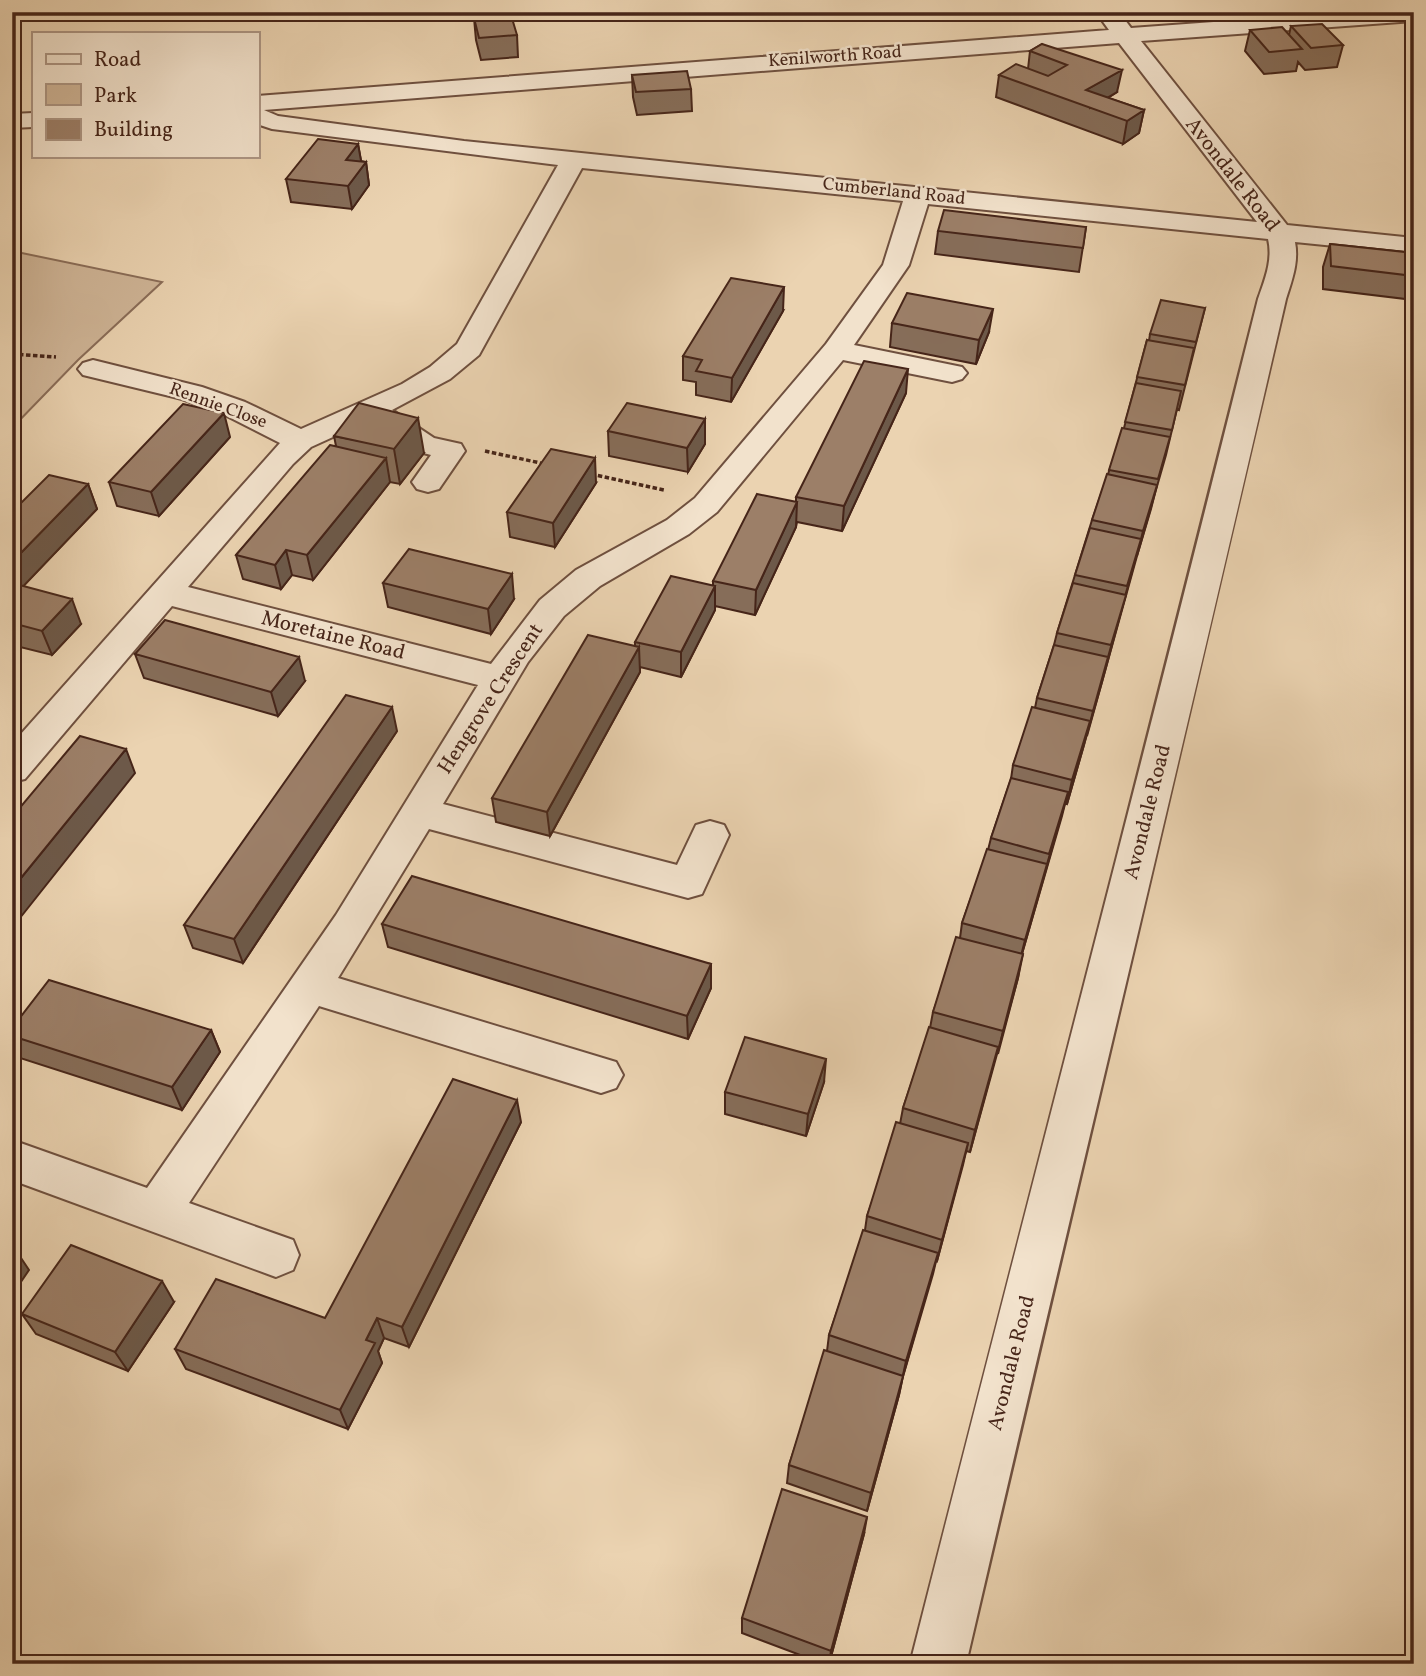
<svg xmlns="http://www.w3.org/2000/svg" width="1426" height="1676" font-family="Vollkorn,serif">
<rect width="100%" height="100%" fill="#ebd3b1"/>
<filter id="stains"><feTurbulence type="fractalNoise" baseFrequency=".00286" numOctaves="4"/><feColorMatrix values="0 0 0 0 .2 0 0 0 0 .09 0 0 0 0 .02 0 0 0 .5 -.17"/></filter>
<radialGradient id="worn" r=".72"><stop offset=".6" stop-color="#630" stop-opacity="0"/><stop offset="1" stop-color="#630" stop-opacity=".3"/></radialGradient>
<path fill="#cfb597" stroke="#8a6d58" stroke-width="2" d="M12,251l150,31 -84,78 -66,68z"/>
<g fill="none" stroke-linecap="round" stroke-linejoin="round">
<defs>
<path id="minor" d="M1096,12h23l12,16 218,-16h65v9l-273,20 146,184 127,13v16l-119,-12c4,20 -3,38 -9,57 -104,456 -215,909 -320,1365h-56c115,-456 235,-909 348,-1365 7,-20 15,-39 10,-60l-340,-35 -19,61 -55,80 108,22 5,6 -5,6 -10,3 -109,-22 -126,152 -28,22 -89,52 -36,30 -36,46 -85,142 234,61 19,-40 14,-4 14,4 5,10 -27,59 -14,4 -259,-69 -91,149 278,84 7,13 -7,13 -15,5 -282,-87 -130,197 104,37 6,15 -6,15 -17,7 -264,-97v-40l135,48 189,-273 142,-230 -306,-79 -147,173 -13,3v-38l268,-301 -57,-29 -41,-15 -99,-24 -5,-6 5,-6 10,-3 109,27 43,15 56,27 101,-45 28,-17 27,-23 101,-179 -286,-36 -15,-5v-28l852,-66zM1119,43l138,179 -793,-81 -186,-25 -14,-6zM582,168l321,33 -20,64 -57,79 -131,154 -28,22 -91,50 -36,30 -49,64 -303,-77 105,-123 18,-17 57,-26 44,29 19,5 -19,27 5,7 11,3 11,-3 26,-38 -4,-7 -27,-6 -42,-28 58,-31 29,-24z
M33,113v14l-21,1v-14z"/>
</defs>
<use href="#minor" stroke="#6f503f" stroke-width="4"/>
<path stroke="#462519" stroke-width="3.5" stroke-dasharray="4.5 2.5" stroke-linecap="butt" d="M12,354l44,3
M485,451l60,13
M591,474l73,16"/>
<use href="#minor" fill="#f2e2cc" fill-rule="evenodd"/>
</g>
<path fill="#866d59" stroke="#462519" stroke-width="2" d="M474,18l43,17 1,22 -37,3 -5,-20z
M1291,26l52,19 -6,22 -32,3 -7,-8 -2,9 -32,3 -19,-23 5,-21 39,5z
M1042,44l75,48 -9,6 36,12 -5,23 -16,11 -127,-47 3,-22 29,-6 2,-18z
M632,75l59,14 1,22 -55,4 -4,-18z
M358,144l3,17 5,1 3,23 -17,24 -61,-7 -5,-23z
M1086,227l-7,45 -144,-18 3,-23z
M1330,244l84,9v47l-91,-11v-22z
M1205,308l-26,102 -2,-1 -11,46 -29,101 -35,126 -35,122 -2,-1 -43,151 -4,24 -48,174 -4,-1 -29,110 -1,-1 -33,116 -4,19 -32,116 -80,-28 2,-18 38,-114 2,-16 36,-105 2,-14 33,-92 3,-16 27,-80 3,-16 27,-74 2,-15 26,-73 3,-12 20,-59 2,-14 22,-57 2,-10 17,-53 3,-12 35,-113 32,-92 23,-88 2,1 1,-7z
M783,311l-52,91 -35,-7v-13l-13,-2v-24z
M892,323l97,9 -13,32 -86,-17z
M906,393l-64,138 -45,-9 -1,5 -41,88 -40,-9v4l-34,67 -41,-10v5l-90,164 -54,-14 -4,-24 143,-152v-4l78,-57v-4l83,-79v-5z
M705,419v25l-17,28 -79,-16 -1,-25z
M334,436l90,17 -24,31 -10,-2 -77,98 -21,-5 -11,14 -38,-10 -7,-24 100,-109z
M230,437l-71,79 -42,-10 -8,-24z
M596,483l-41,64 -45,-10 -3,-25z
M88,484l9,25 -74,77 58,38 -29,31 -40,-10v-133z
M383,583l131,16 -23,35 -103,-27z
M135,654l170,27 -27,35 -134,-38z
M397,731l-154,232 -50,-15 -9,-23z
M382,924l329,40v24l-23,51 -300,-92z
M12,1028l199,2 9,22 -38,58 -162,-52 -8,-14z
M824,1082l-18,54 -81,-22v-22z
M521,1122l-112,225 -25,-9 -6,13 4,12 -34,66 -162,-60 -11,-20 150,-31z
M174,1302l-46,69 -92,-37 -14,-20z
M864,1534l-35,130h-5l-82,-31v-15z"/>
<path fill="#6d5949" stroke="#462519" stroke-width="2" d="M1122,70l-5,22 -27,16 -4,-18z
M1144,110l-5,23 -16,11 4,-23z
M358,144l4,22 -16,-6z
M366,162l3,23 -17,24 -4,-23z
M784,287l-1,24 -52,91 1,-24z
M993,309l-4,23 -13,32 3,-24z
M908,369l-2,24 -64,138 2,-25z
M224,413l6,24 -71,79 -8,-24z
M418,418l6,35 -24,31 -6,-35z
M705,419v25l-17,28 -1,-24z
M386,458l4,24 -77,98 -6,-25z
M595,458l1,25 -41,64 -2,-24z
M88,484l9,25 -84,88 -1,16v-51z
M1157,485l-6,24 -14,47 6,-25z
M797,502l-1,25 -41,88 1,-25z
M1141,539l-39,143 -15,54 6,-25z
M286,550l6,25 -11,14 -6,-24z
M512,574l2,25 -23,35 -3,-25z
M715,586v24l-34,67v-25z
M72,599l9,25 -29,31 -10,-24z
M639,647l1,25 -90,164 -3,-24z
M299,657l6,24 -27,35 -7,-24z
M392,707l5,24 -154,232 -9,-24z
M1090,721l-6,24 -17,59 5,-24z
M126,749l9,24 -123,155v-39z
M1068,792l-6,24 -43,148 6,-24z
M1023,954l-5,24 -20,76 5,-23z
M711,964v24l-23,51 -1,-23z
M211,1030l9,22 -38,58 -10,-23z
M998,1047l-6,23 -22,82 5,-22z
M826,1059l-2,23 -18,54 2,-22z
M517,1100l4,22 -112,225 -7,-20z
M968,1143l-5,22 -26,96 5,-21z
M15,1249l14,21 -17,25v-42z
M938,1253l-5,21 -31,106 4,-19z
M162,1281l12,21 -46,69 -13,-19z
M377,1318l7,20 -6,13 4,12 -34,66 -8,-19 26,-70z
M903,1376l-4,19 -32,116 4,-18z
M867,1517l-3,17 -35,130 2,-13z"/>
<path fill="#9c7f68" stroke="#462519" stroke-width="2" d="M511,15l6,20 -38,3 -5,-20z
M1322,24l21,21 -32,3 -20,-22z
M1282,27l20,22 -33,3 -19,-22z
M1042,44l80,26 -36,20 58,20 -17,11 -128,-46 17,-11 32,12 19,-11 -37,-14z
M687,71l4,18 -55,3 -4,-17z
M318,139l40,5 -12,16 20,2 -18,24 -62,-7z
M944,210l142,17 -3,21 -145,-17z
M1330,244l84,9v23l-83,-10z
M731,278l53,9 -52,91 -36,-7 6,-11 -19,-4z
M907,293l86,16 -14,31 -87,-17z
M1161,300l44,8 -9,34 -46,-8z
M1147,340l47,8 -9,37 -48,-8z
M864,361l44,8 -64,137 -48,-9z
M1136,383l45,8 -9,39 -47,-8z
M359,403l59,15 -24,31 -60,-13z
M627,403l78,16 -18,29 -79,-17z
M183,404l41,9 -73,79 -42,-10z
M1122,428l48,9 -12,42 -49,-9z
M330,445l56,13 -79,97 -21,-5 -11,15 -39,-10z
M551,449l44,9 -42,65 -46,-11z
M1107,474l50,11 -14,46 -51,-11z
M49,475l39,9 -76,78v-50z
M757,494l40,8 -41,88 -43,-9z
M1090,528l51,11 -14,47 -52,-11z
M409,549l103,25 -24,35 -105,-26z
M671,576l44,10 -34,66 -46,-10z
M12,583l60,16 -30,32 -30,-8z
M1073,583l53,12 -15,50 -54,-12z
M165,620l134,37 -28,35 -136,-38z
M588,635l51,12 -92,165 -55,-14z
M1054,645l54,12 -15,54 -56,-13z
M346,695l46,12 -158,232 -50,-14z
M1032,707l58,14 -18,59 -59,-15z
M80,736l46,13 -114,140v-72z
M1011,778l57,14 -19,62 -58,-16z
M987,849l60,15 -22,76 -63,-17z
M412,876l299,88 -24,52 -305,-92z
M956,937l67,17 -20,77 -70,-19z
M49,980l162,50 -39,57 -160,-51v-8z
M929,1027l69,20 -23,83 -72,-22z
M745,1037l81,22 -18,55 -83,-22z
M453,1079l64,21 -115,227 -25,-9 -11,22 9,3 -35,67 -165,-61 41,-70 109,39z
M896,1122l72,21 -26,97 -75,-24z
M863,1230l75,23 -32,108 -77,-26z
M71,1245l91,36 -47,71 -93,-38z
M824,1350l79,26 -32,117 -82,-28z
M782,1489l85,28 -36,134 -89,-33z"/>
<g text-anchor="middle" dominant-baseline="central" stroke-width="5" stroke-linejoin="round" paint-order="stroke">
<g font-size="18" fill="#462519" stroke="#f2e2cc">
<text transform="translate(835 57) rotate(-4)">Kenilworth Road</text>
<text transform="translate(894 192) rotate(6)">Cumberland Road</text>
<text transform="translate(218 406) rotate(20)">Rennie Close</text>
</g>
<g font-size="21" fill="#462519" stroke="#f2e2cc">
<text transform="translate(1232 175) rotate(52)">Avondale Road</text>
<text transform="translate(333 636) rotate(14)">Moretaine Road</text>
<text transform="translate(491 699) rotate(-57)">Hengrove Crescent</text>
<text transform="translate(1148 812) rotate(-76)">Avondale Road</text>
<text transform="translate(1012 1363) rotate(-76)">Avondale Road</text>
</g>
</g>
<rect width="1426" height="1676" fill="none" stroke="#ebd3b1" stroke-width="42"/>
<rect x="14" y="14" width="1398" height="1648" fill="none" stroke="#462519" stroke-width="3.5"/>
<rect x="21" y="21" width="1384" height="1634" fill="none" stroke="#462519" stroke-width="2"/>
<rect x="32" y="32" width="228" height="126" fill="#f2e2cc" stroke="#ad9684" stroke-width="2"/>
<rect x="46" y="54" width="35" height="10" fill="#f2e2cc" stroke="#ad9684" stroke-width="2"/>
<text x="94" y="66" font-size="21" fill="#462519">Road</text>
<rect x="46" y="84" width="35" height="21" fill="#cfb597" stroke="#ad9684" stroke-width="2"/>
<text x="94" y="102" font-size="21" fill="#462519">Park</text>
<rect x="46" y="119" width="35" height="21" fill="#9c7f68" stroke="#ad9684" stroke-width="2"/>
<text x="94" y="136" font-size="21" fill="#462519">Building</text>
<rect width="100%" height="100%" filter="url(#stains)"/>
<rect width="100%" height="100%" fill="url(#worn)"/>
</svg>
